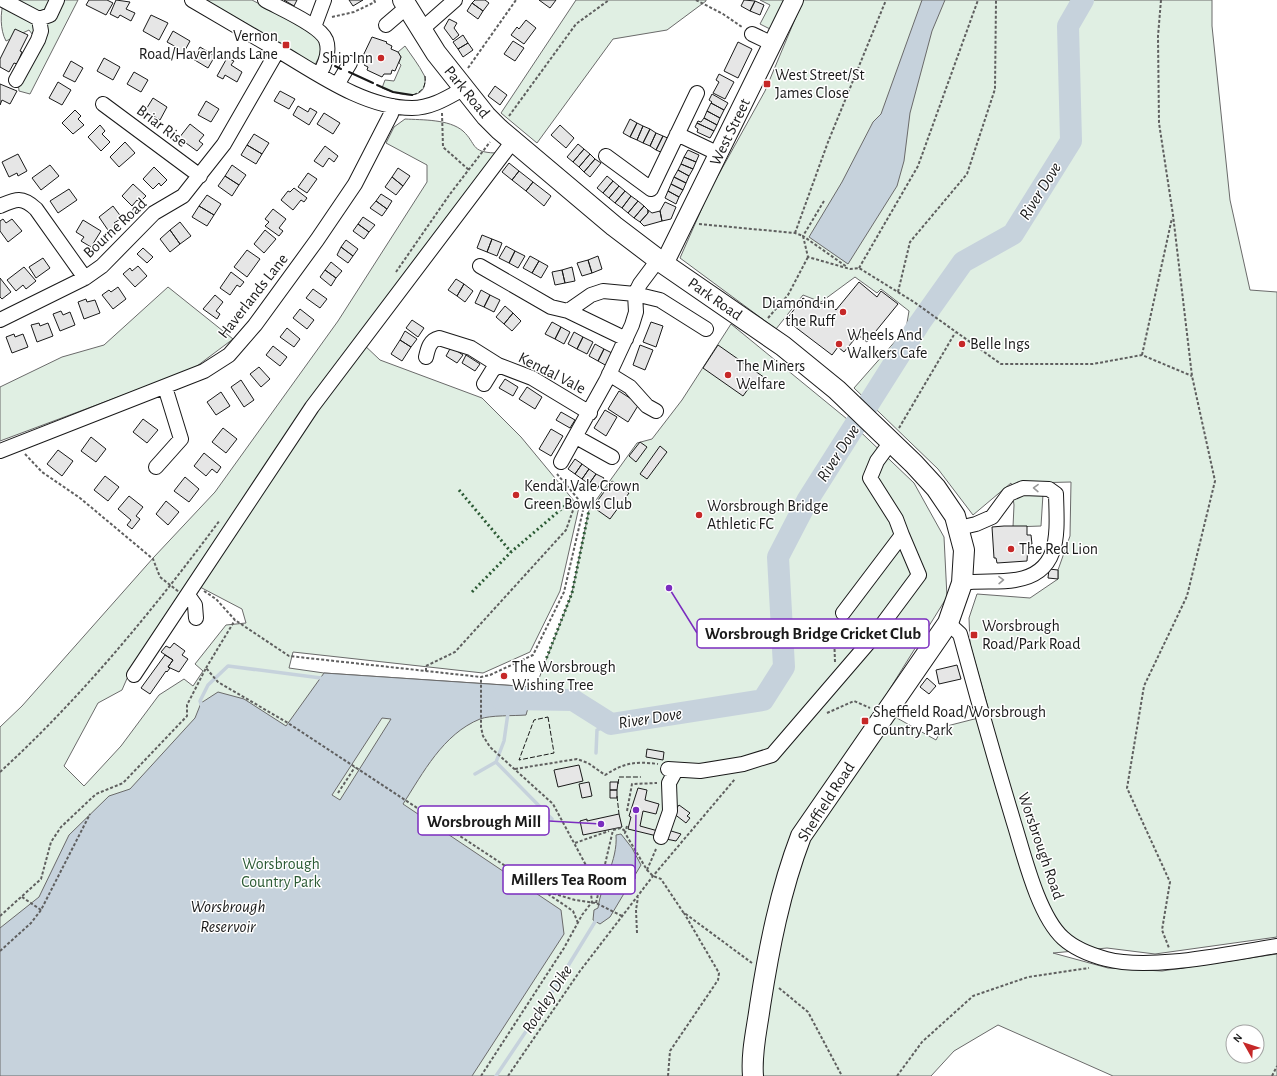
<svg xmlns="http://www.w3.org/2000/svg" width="1277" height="1076" font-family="'Alegreya Sans',sans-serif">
<rect width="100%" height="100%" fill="#fff"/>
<path fill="#e0efe3" stroke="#6a6a6a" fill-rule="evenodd" d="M4,0h74l-48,94 -11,-3 -1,-10 18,-42 -7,-9 -23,11c-6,-11 -6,-28 -2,-41z
M201,0h51l58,31 10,10 2,10 -7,14z
M576,0h130v1l-39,29 -54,9 -76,104 -36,-30z
M760,0h24l-14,29 -10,-5 10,-19z
M803,0h409v26l18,174 20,90 27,2v645l-122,17 -48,-6 -54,5 55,15 54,3 115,-17v122h-164l-115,-51 -44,26 -23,25h-931v-349l22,-21 132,-149 61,-65 123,-171 89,-139v-17l-41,-22 8,-16 11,-8c17,1 44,0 58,12 14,13 7,21 32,22l2,8 -136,181 19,18 102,38 39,39 58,70 -19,84 -30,61 -47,21 -190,-21 -4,16 35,5 210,14 16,5 -12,-11 34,-88 17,-83 48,-67 15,-4 30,-39 49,-76 116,95 67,64 30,54 3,60 -61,98 11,23 39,22 7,-13 47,-12 -20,-71 -1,-26 8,-24 53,4 28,-19v-9l12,-34 1,-54 -42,1 14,11 -2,32 -28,1 1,-22 -3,-22 -38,32 -35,-46 -84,-81 52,-59 3,-18 -28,-22 -4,4 -22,-16 -34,25 -18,-7 -27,34 -96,-71 30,-68 55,-99zM200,587l42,22 4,14 -20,2 -31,39 8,7 -10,15 -9,-7 -25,16 -38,51 -37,40 -20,-20 34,-63 24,-13 10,-23 19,-14 36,-44 -6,-14zM1233,1032h24v24h-24z
M405,46c6,9 14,19 19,29 2,3 1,8 0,12 -6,15 -32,5 -42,1l3,-8 9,1 7,-16 -2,-2 2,-6 -3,-5z
M168,287l65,52 -40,30 -193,72v-54l62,-30 42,-12z"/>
<path fill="#c6d2dc" stroke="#6a6a6a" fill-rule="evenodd" d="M922,0h23l-13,31 -22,82 -6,48 -7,25 -49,78 -39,-27 33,-55 31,-60 8,-8z
M324,673l210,14 -8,28c-12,1 -36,0 -46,4 -37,15 -57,54 -77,85l158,106 3,24 -92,142h-472v-148l39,-31 30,-62 40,-39 21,-7 65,-71 6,-15 17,-11 26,7 42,27zM382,718l9,1 -51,81 -8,-5z
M621,834l11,14 9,17 -31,52 -10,7 -7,-4 1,-10 4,-2c3,-24 20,-47 18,-73z"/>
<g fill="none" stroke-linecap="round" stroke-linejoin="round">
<path stroke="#c6d2dc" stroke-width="3.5" d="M202,706l-2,-5 8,-16 20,-19 93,12 4,2
M508,713l-4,28 -8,21 56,57
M596,753l1,-23 14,-6
M475,774l21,-12
M496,1076l53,-79 49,-80"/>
<path stroke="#c6d2dc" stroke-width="22" d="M501,699l72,1 38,24 152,-24 21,-33 -6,-110 29,-56 112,-177 44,-62 50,-28 58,-93 -3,-115 15,-26"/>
</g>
<path fill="#e6e6e6" stroke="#1a1a1a" d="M89,0h18l6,3 -7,12 -20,-10z
M116,0l14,2 -4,7 9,4 -4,8 -11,-6 -2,3 -8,-4z
M284,0h13l-3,6z
M349,0h14l-10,6z
M475,0h10l4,3 -6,8 -11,-8z
M539,0h17l-6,8z
M744,0l11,1 -5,10 -9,-5z
M755,1l9,4 -4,10 -10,-4z
M472,3l11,8 -5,8 -11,-8z
M151,15l17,8 -9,17 -16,-9z
M449,19l8,4 -3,5 5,7 -6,5 -9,-12z
M526,20l10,8 -12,16 -13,-9 6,-8 2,2z
M15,29l13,6 -8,16 2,1 -5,12 -3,-1 -5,9 -9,-5v-8z
M173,31l17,10 -7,13 -7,-3 2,-3 -11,-6z
M463,35l5,8 -10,6 -5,-7z
M372,37l15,5 -1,1 6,3 -1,3 7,3 3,5 -6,14 -3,-1 -1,4h-7l-2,3 -15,-7 1,-3 -4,-2 2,-3 -5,-2z
M513,41l11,7 -9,13 -11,-7z
M738,42l14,7 -14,29 -14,-7z
M468,43l5,7 -10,7 -5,-8z
M200,47l15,9 -7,12 -15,-9z
M104,58l16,9 -7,13 -16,-9z
M227,58l7,3 -3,4 11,7 -5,10 -12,-7 -2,4 -6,-3z
M71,61l12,7 -8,14 -12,-6z
M134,72l14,8 -7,12 -14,-8z
M719,74l15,8 -9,17 -12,-6 6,-11 -3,-2z
M58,82l13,8 -9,15 -13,-7z
M0,84l17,7 -7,13 -8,-4 -2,5z
M495,86l12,9 -7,10 -12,-9z
M280,91l15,8 -6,10 -15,-8z
M712,94l16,9 -4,7 -13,-7 1,-1 -3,-2z
M153,98l14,9 -7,13 -15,-9z
M206,101l13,8 -8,13 -13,-7z
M711,103l13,7 -4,8 -13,-7z
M298,106l10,6 2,-4 7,4 -8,13 -16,-10z
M75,110l6,6 -3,3 6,6 -11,9 -11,-11z
M707,111l13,7 -3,7 -13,-7z
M324,113l16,10 -7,11 -16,-10z
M704,118l13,7 -3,6 -17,-8 1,-2 3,1z
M630,119l7,4 -7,14 -7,-4z
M637,123l6,3 -6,14 -7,-3z
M697,123l17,8 -4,7 -13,-6 1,-3 -3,-2z
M190,124l14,11 -5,6 4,3 -6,7 -18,-13z
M100,125l5,6 -3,3 8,8 -9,9 -13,-14z
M560,125l14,13 -8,10 -15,-13z
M643,126l7,3 -7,14 -6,-3z
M650,129l6,4 -6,13 -7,-3z
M656,133l7,3 -7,14 -6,-4z
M254,134l15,9 -7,11 -15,-9z
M663,136l7,3 -7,14 -7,-3z
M125,142l10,11 -16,14 -9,-10z
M578,144l6,5 -11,13 -6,-5z
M247,145l15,9 -6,10 -15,-9z
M325,146l13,10 -4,6 -5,-4 -6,9 -9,-6z
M584,149l6,5 -11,13 -6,-5z
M688,150l11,5 -3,7 -12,-5z
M18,154l9,17 -9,5 -1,-3 -8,4 -7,-15z
M590,154l5,5 -11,13 -5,-5z
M684,157l12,5 -3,7 -12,-5z
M595,159l6,4 -11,14 -6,-5z
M509,163l10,8 -7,9 -10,-8z
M681,164l12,5 -4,7 -11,-6z
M50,165l9,11 -18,14 -9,-12z
M232,165l14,10 -7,10 -14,-9z
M154,167l13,13 -6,6 -2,-3 -6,6 -10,-10z
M398,168l12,8 -7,10 -11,-9z
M678,170l11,6 -3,7 -12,-6z
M519,171l14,11 -7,9 -14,-11z
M308,173l9,6 -10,14 -9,-6z
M225,176l14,9 -7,11 -14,-10z
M607,176l6,5 -10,12 -6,-5z
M392,177l11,9 -7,9 -11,-8z
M674,177l12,6 -3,7 -12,-6z
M613,181l6,5 -10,12 -6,-5z
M533,182l18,14 -7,10 -18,-15z
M133,184l13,12 -6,6 -3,-2 -5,6 -10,-10z
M671,184l12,6 -4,7 -11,-6z
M619,186l6,5 -10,12 -6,-5z
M294,188l13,10 -3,4 -3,-2 -8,10 -12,-10 7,-9 2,1z
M69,189l8,11 -19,13 -8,-12z
M625,191l6,5 -9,12 -7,-5z
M668,191l11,6 -3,7 -11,-6z
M381,194l11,7 -5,8 -11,-8z
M207,195l14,9 -7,11 -15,-9z
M631,196l7,5 -10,12 -6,-5z
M376,201l11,8 -5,7 -12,-8z
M638,201l6,5 -10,12 -6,-5z
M665,202l11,5 -5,12 -9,2 -2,-10z
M113,206l9,12 -8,5 4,4 -8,6 -11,-16z
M199,206l15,9 -7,11 -15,-9z
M644,206l4,4v3l-8,9 -6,-4z
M273,209l13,10 -7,9 4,3 -4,5 -14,-10 4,-4 -4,-3z
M648,210l4,3 8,-2 2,10 -18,5 -4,-4 8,-9z
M363,217l12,8 -6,7 -11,-8z
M3,219l3,4 6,-4 10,12 -14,11 -8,-11v-10z
M83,220l18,11 -10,16 -10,-6 3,-4 -8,-5z
M180,222l11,14 -11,8 -10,-14z
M358,224l11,8 -5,7 -11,-8z
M170,230l10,14 -10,8 -10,-13z
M265,230l11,9 -12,14 -10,-9z
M482,235l10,4 -5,13 -10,-4z
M492,239l10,4 -5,13 -10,-4z
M346,240l12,9 -5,7 -12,-9z
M506,246l9,5 -6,12 -10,-5z
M341,247l12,9 -5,7 -11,-8z
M143,248l10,9 -6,6 -10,-9z
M247,250l13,9 -13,18 -13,-10z
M515,251l10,5 -7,12 -9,-5z
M530,256l9,5 -7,12 -9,-5z
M598,256l4,13 -10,4 -4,-13z
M43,258l7,10 -14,10 -7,-11z
M588,260l4,13 -10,3 -5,-13z
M539,261l9,5 -7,12 -9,-5z
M331,262l11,9 -6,7 -11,-8z
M138,266l9,10 -12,11 -12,-13 7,-6 2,3z
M24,267l12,14 -10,8 -3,-4 -7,6 -9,-11z
M572,267l3,14 -10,2 -3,-13z
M325,270l11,8 -5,8 -11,-9z
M562,270l3,13 -10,2 -3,-13z
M231,272l13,10 -4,5 -3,-2 -7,10 -10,-7z
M0,278l11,14 -9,7 -2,-2z
M456,279l8,5 -7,12 -9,-6z
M859,282l18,15 4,-6 17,13 -31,38 -9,-7 -14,17 -6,-5 -6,8 -46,-35 17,-22 11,8 3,-3 12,1 7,6z
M464,284l9,7 -8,11 -8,-6z
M118,287l8,12 -13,10 -11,-14 7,-5 2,2z
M313,289l14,10 -7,9 -14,-10z
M481,290l9,5 -6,12 -9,-4z
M215,295l8,7 -7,9 4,3 -3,5 -14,-10z
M490,295l10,5 -6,12 -10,-5z
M86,299l1,3 8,-2 5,13 -16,6 -6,-17z
M505,306l8,7 -9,11 -8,-7z
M300,309l14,11 -7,9 -14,-11z
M61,311l2,4 7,-3 5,13 -15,6 -7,-17z
M513,313l8,8 -9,10 -8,-7z
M412,320l12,8 -6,9 -12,-9z
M552,322l9,5 -6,12 -10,-5z
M651,322l12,4 -7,21 -13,-5z
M39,323l1,3 8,-3 5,13 -16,6 -6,-17z
M561,327l9,5 -6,12 -9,-5z
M287,328l13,11 -6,8 -14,-10z
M405,331l12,8 -6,8 -11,-7z
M574,332l9,5 -6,12 -9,-5z
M14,334l1,3 8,-3 5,13 -16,6 -6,-16z
M583,337l10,5 -6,12 -10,-5z
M400,340l11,7 -9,14 -11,-7z
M595,344l9,5 -6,12 -9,-5z
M640,345l13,5 -8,20 -12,-5z
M718,345l47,33 -8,10 -6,-3 -8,11 -40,-28z
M273,346l14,11 -7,9 -14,-11z
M451,347l12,8 -6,8 -11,-7z
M604,349l10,5 -7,12 -9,-5z
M466,355l14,9 -5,7 -13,-8z
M259,367l11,12 -9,8 -11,-13z
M505,379l13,8 -5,9 -14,-8z
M241,380l13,20 -10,7 -13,-20z
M527,387l15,10 -7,12 -16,-10z
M619,391l20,13 -11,18 -20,-13z
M221,392l9,14 -14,9 -9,-13z
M605,410l12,7 -11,19 -12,-8z
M561,412l14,8 -5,8 -14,-8z
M143,419l15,11 -11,13 -14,-11z
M223,428l14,11 -11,14 -14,-11z
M551,429l12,7 -12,20 -12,-7z
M91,437l15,12 -10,13 -15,-11z
M640,442l7,5 -11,15 -7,-6z
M660,446l7,6 -20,27 -7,-5z
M58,450l15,11 -11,15 -15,-12z
M204,453l17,14 -4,6 -5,-4 -6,7 -12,-10z
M575,459l7,5 -7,10 -7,-5z
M582,464l7,5 -7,10 -7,-5z
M589,469l7,5 -7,10 -7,-5z
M596,474l8,4 -7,11 -8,-5z
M105,476l14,11 -11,14 -14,-11z
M185,477l14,12 -10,13 -15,-11z
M612,481l17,12 -19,26 -17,-12z
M129,496l14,11 -7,9 4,3 -8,10 -5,-4 4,-5 -13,-11z
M166,501l13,11 -11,13 -12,-11z
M1004,526h23v9h4l1,9 -4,1 -1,16 -30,2 -1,-5h-2l-2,-31z
M1049,569l9,1v9l-10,-1z
M174,643l11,8 -3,4 6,4 -9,13 -11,-5 5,-7 -12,-8 5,-6 4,2z
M165,655l8,5 -5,7 2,1 -3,4 -1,-1 -16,23 -9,-6z
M957,665l4,14 -22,5 -3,-14z
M927,678l9,8 -7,8 -9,-7z
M647,749l17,3 -1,8 -17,-3z
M579,765l4,16 -25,6 -4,-17z
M589,782l3,14 -10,2 -3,-14z
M610,782h8l-1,8h-7z
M638,788l9,2 -2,10 14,4 -3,10 -13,-3 -3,15 18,5 -1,5 -29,-7 3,-12 -2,-1z
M610,790h7v8h-7z
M679,805l11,8 -3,3 3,2 -4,5 -13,-10z
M619,814l3,13 -39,8 -3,-14 7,-2v2z
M668,830l13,4 -5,7 -10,-2z"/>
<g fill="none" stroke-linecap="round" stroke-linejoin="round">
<defs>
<path id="minor" d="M3,0l36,19 2,12 -3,9 -22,40
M192,0c29,17 58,34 87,51 39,23 86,57 133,57 19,0 35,-10 51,-19
M265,0c14,8 55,25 61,40 4,11 -1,25 -7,35
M39,19l11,-4 7,-15
M386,25l21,-18
M314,27l10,-27
M421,30l34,-30
M752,34l21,10
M337,85l13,-22
M103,104l97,72
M677,134l42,20
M606,156l45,33 46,-96
M0,206c16,-7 22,-10 36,3l49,69
M480,266l71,41 17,4 23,-16 12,-4 32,3 25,6 46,29
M568,311l58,28
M0,320l85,-42 17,-12 52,-53 29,-17 41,-52 54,-94
M426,357c2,-9 4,-17 13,-19l32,10 27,17
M609,374l21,13 17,19 9,5
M484,384l8,-13 6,-6 34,13 58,35
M576,437l36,20
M0,451l204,-80 25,-16 26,-30 62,-85 38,-56 36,-70 2,-8
M561,462l45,-81 26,-56 4,-13 -1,-18 5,-10 18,-24
M156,467l25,-28 -16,-52
M959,528l17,-4 16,-7 17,-23 14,-6 26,1 7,5c1,38 6,79 -41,86 -17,3 -35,0 -53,3
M188,595l7,10 1,13
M843,613l59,-78 -6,-16 -26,-41 7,-17 14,-19
M948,623l12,11c17,63 35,126 54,189 10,32 24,92 49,115 12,11 28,17 43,21 45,12 124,-6 171,-13
M134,675l178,-268 201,-266
M668,769l32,2 43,-7 29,-9 98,-114 49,-66 -17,-40
M661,837l9,-26 -1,-28 7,-13"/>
<path id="major" d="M664,264l130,-264"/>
<path id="highway" d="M403,0l33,53 50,63 13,13 115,97 50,38 119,82 54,44 77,74 22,24 19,28 9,34 -2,33 -14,40 -147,213c-21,55 -32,112 -41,170 -3,23 -9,46 -7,70"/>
</defs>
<use href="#minor" stroke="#1a1a1a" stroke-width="16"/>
<use href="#major" stroke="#1a1a1a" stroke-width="20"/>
<use href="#highway" stroke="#1a1a1a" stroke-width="22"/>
<path stroke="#5f5f5f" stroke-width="2" stroke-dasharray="3 2" stroke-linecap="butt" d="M696,0l27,14 19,13
M1161,0l-3,36 1,87 14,92 19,161 23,105 -28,115 -43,90 -17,102 43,94 -8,48 7,18
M332,17l22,-5 21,-10 -1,-2
M468,68l48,-68
M442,113l1,34 26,23
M509,116l67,-92 33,-24
M824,201l-21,35 44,31
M699,224l96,9 8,3 5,21 42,12 9,-1 55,34 87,62h92l49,-9 50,21
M795,233l33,-91 58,-142
M859,268l59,-102 60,-166
M396,272l54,-78 40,-52
M898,292l12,-50 57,-68 28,-85 1,-89
M768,318l20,-23 20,-38
M1142,355l30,-137
M899,428l56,-95
M25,454l17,18 38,26 73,61 7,18
M204,591l12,8 19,21 54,36 192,21 9,-2 43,-20 31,-63 20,-86 -27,-32
M835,662l-1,-28 4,-9
M206,668l29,-48
M426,671v-5l29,-14 111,-122 11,-31
M827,713l27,-12 16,7
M515,769l62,-10 11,4 17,12c19,-12 30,-14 53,-11
M0,772c82,-75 154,-163 220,-252
M338,793l17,-26
M627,811l5,-27 25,-1
M627,826l-2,7 22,37 6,6 8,3 22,33 69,51
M575,843l34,-12
M647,870l9,-21
M548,894l25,17 5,12
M22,897l19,13
M596,903l17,-73 8,-2 4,3
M0,916l41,-37 10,-37 10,-15 35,-33 27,-11 64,-67v-11l19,-37 12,14 70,41 260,171h7l20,6 21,3 26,13
M637,933l-1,-23 2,-13
M0,951l31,-28 10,-13 49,-96
M779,988l29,24 34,64
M481,1076l83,-128 18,-33 10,-13 -4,-33 -35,-65 -63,-57 -7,-11 -2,-9v-50
M508,1076l72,-105 73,-95 82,-97
M668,1076l2,-25 48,-71 1,-7 -35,-60
M897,1076l25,-34 51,-46 55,-19 61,-9
M1272,1076l5,-10"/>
<use href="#minor" stroke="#fff" stroke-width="14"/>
<use href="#major" stroke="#fff" stroke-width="18"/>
<use href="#highway" stroke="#fff" stroke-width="20"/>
<path stroke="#5f5f5f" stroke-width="2" stroke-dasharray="3 2" stroke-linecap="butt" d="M160,577l19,15"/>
<path stroke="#2b5a34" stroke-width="3" stroke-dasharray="2 3" stroke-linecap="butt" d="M459,490l52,62
M472,592l39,-40 62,-53
M541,672l31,-79 17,-83"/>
<path stroke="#1a1a1a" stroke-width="1" stroke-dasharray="5 2" stroke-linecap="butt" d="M412,95c11,-3 14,-9 13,-19
M548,717l6,36 -35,7 15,-40z
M618,784l1,-7h22
M617,796l2,18"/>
<path stroke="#1a1a1a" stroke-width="2" d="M335,66l6,3
M349,72l24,11
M377,85l16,7 19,3"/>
</g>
<defs><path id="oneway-chevron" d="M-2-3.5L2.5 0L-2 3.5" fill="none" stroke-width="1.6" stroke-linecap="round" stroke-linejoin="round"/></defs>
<g stroke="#989898">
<use href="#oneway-chevron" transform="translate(1036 488) rotate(-179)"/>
<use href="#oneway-chevron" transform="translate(1001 580) rotate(-1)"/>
</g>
<g fill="#c62828" stroke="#fff" stroke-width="1.5">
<rect x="282" y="41" width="8" height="8" rx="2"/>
<circle cx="381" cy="58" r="4"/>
<rect x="763" y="80" width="8" height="8" rx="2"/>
<circle cx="843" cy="312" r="4"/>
<circle cx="839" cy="344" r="4"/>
<circle cx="962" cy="344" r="4"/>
<circle cx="728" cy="375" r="4"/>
<circle cx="516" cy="495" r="4"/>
<circle cx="699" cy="515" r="4"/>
<circle cx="1011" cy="549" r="4"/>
<rect x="970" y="631" width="8" height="8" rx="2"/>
<circle cx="504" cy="676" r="4"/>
<rect x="861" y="717" width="8" height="8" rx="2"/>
</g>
<g text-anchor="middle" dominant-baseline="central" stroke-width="3" stroke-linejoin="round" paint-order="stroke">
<g font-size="16" fill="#1a1a1a" stroke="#fff" text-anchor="start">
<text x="278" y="36" text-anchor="end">Vernon<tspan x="278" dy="18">Road/Haverlands Lane</tspan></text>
<text x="373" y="58" text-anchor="end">Ship Inn</text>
<text x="775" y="75">West Street/St<tspan x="775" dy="18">James Close</tspan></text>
<text x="835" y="303" text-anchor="end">Diamond in<tspan x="835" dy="18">the Ruff</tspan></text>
<text x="847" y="335">Wheels And<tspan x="847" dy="18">Walkers Cafe</tspan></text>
<text x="970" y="344">Belle Ings</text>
<text x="736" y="366">The Miners<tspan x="736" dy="18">Welfare</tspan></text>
<text x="524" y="486">Kendal Vale Crown<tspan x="524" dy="18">Green Bowls Club</tspan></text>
<text x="707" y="506">Worsbrough Bridge<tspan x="707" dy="18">Athletic FC</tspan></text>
<text x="1019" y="549">The Red Lion</text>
<text x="982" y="626">Worsbrough<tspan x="982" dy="18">Road/Park Road</tspan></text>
<text x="512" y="667">The Worsbrough<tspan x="512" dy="18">Wishing Tree</tspan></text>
<text x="873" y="712">Sheffield Road/Worsbrough<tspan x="873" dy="18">Country Park</tspan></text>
</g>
<g font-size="16" fill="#1a1a1a" stroke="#fff">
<text transform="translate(467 92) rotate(51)">Park Road</text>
<text transform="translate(162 126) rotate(37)">Briar Rise</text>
<text transform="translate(730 132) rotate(-64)">West Street</text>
<text transform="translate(115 228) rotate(-43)">Bourne Road</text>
<text transform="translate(253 296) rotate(-52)">Haverlands Lane</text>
<text transform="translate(715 299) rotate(35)">Park Road</text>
<text transform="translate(552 373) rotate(27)">Kendal Vale</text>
<text transform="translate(826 802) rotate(-57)">Sheffield Road</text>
<text transform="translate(1041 846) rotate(71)">Worsbrough Road</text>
</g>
<g font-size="16" fill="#2b5a34" stroke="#fff">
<text x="281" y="864">Worsbrough<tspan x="281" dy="18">Country Park</tspan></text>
</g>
<g font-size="17" font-style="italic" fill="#1a1a1a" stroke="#fff">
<text transform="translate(1040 191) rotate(-58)">River Dove</text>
<text transform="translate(838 453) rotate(-57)">River Dove</text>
<text transform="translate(650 718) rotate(-9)">River Dove</text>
<text x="228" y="906">Worsbrough<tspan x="228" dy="20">Reservoir</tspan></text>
<text transform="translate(547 999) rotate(-57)">Rockley Dike</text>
</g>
</g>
<path fill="none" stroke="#7b2cbf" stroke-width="1.5" d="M669 588L697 633M601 824L549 821M636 810L635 879"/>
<g fill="#7b2cbf" stroke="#fff" stroke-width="1.5">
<circle cx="669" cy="588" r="4"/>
<circle cx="601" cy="824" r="4"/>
<circle cx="636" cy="810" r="4"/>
</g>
<g fill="#fff" stroke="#7b2cbf" stroke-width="1.5">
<rect x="697" y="619" width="232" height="29" rx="4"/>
<rect x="418" y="806" width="131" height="29" rx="4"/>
<rect x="503" y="865" width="132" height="29" rx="4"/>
</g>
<g font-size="17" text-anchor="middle" font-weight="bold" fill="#1a1a1a">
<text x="813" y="639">Worsbrough Bridge Cricket Club</text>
<text x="484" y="827">Worsbrough Mill</text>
<text x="569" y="885">Millers Tea Room</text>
</g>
<g transform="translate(1245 1044) rotate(309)"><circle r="19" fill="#ffffff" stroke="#a3a3a3"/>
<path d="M0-3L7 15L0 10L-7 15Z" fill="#c62828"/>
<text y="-6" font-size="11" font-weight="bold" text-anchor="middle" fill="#1a1a1a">N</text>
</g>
</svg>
